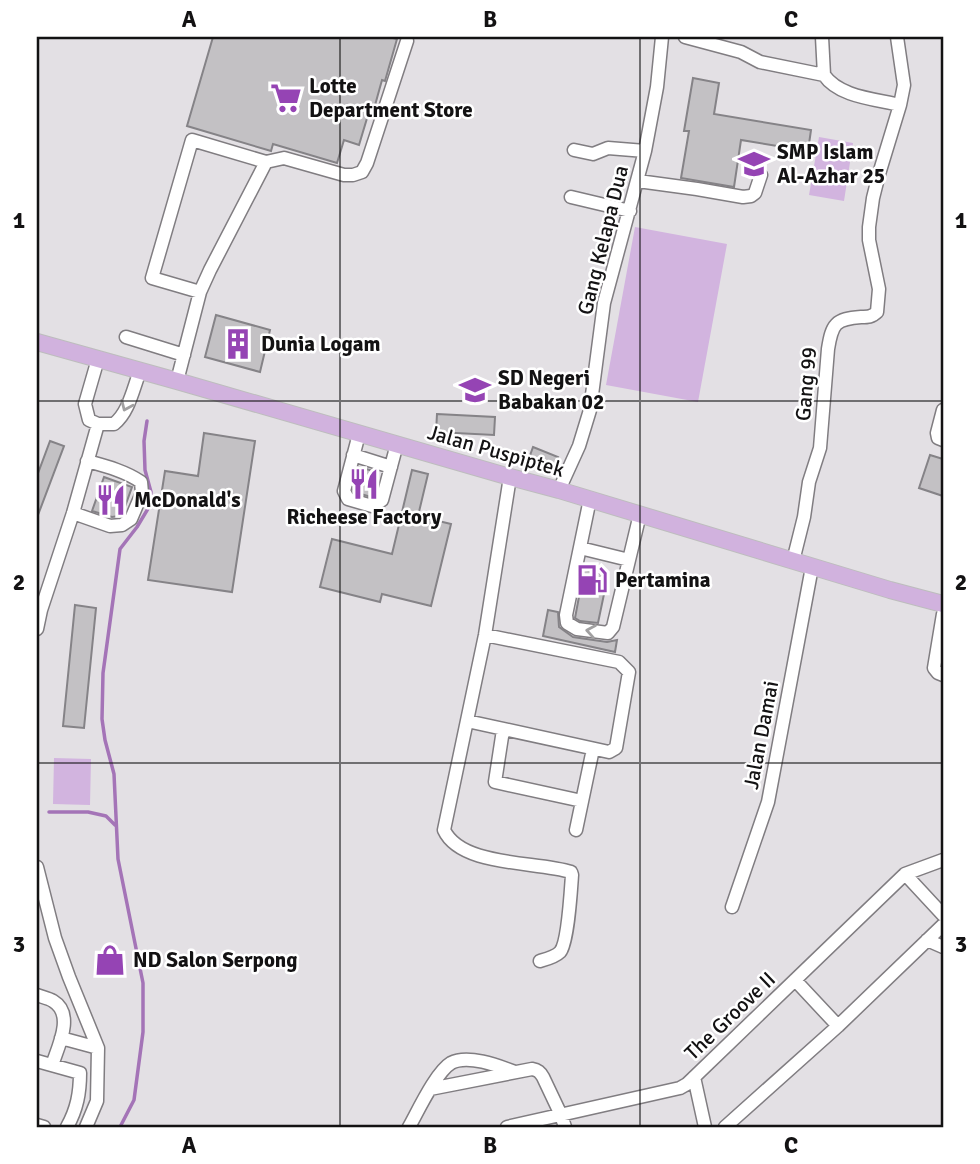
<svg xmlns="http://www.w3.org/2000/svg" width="980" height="1164" font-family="Signika,sans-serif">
<rect width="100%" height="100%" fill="#e3e0e4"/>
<path fill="#d2b4df" d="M819,137l34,6 -9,58 -35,-6z
M635,227l92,17 -29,158 -92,-17z
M54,758l37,1 -1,46 -37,-1z"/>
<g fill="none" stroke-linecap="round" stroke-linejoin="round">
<path stroke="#a474b7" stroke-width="3.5" d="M49,812h39l18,4 9,9
M120,1127l14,-27 9,-68v-49l-25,-124 -4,-85 -9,-34 -3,-21 1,-46 17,-124 17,-22 12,-20 2,-15 -6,-22 -1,-29 3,-20"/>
</g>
<path fill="#c3c1c4" stroke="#858387" stroke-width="2" d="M213,37h176l8,2 -12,42 -3,-1 -10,36 -4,-1 -9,30 -15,-5 -7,23 -64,-19 -2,7 -84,-25z
M693,78l26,5 -5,31 97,16 -3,21 -67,-11 -7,47 -53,-9 8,-47h-5z
M216,315l54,15 -10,42 -55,-15z
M437,414l58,3 -1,18 -58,-3z
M204,433l51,8 -23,151 -84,-12 17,-109 33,5z
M50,441l14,5 -26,69 -1,-39z
M533,447l25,10 -6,16 -25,-9z
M930,455l13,4v37l-24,-8z
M359,467l18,5 -6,25 -17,-5 -1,-2z
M412,470l16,4 -10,42 33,8 -20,82 -49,-12 -2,8 -60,-15 12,-48 60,15z
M104,477l28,10 -10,28 -3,1 -7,1 -20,-6z
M584,570l24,5 -10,48 -18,-2 -5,-3z
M75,605l21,3 -12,120 -21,-2z
M548,610l10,2 1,15 14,10 34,5 10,-2 -2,12 -72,-16z"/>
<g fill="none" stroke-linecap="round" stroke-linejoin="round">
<defs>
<path id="minor" d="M685,37l56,15 19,10 64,13
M822,37l2,38c15,22 51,24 76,30
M574,150l19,4 15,-6 37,3
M638,181l59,8 46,8 8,-1 4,-3 6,-18
M571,197l59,14
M200,292l-48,-14 40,-138 74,22
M126,337l58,18
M98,359l-13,45 4,16 9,4h16c15,-12 19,-35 26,-53
M177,381l23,-89 10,-22 56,-108 18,-4 60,17h9l9,-3 5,-9 40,-122
M943,410l-6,23 1,5 5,2
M359,434l-15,57 4,8 24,7 10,-6 15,-56
M353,455l38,12
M510,477l-25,158 -41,195c17,37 93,31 127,42l1,3c-1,14 -4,68 -12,77 -5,5 -13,7 -20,9
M559,490l20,-44 11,-36 14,-107 41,-152 12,-64 5,-50
M590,499l-24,116 1,8 10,6 31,4 5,-6 27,-113
M73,513l37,13 12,-1 9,-6 11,-26 -1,-11c-16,-11 -36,-16 -54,-21
M580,548l49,12
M793,561l11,-44 5,-35 11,-34 8,-99c4,-25 7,-30 33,-32 7,0 11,0 16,-5l2,-23 -10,-49v-13l4,-29 6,-24 21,-69 4,-20 -7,-48
M943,614l-9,54 4,5 5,2
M37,629l4,-19 32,-97 25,-89
M467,721l142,31 7,-4 13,-76 -10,-10 -134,-27
M503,730l-8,52 87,19
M576,830l17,-81
M37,867l18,71 14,39 29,71 -1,53 -11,26
M905,874l38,41
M732,907l36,-105 44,-235
M927,940l16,7
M795,980l43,46
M37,995c5,2 11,3 16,6 22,13 5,46 -1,64
M61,1038l37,10
M37,1061l43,12c0,20 -3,36 -13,54
M694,1077l11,50
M430,1089l102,-20c6,1 8,3 11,8l18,38 4,12
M37,1125l7,2
M409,1127c9,-16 27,-55 42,-64 17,-9 48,3 64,9
M507,1127l173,-39 7,-4 218,-210 38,-14
M725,1127l113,-101 105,-101"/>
<path id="major" d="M37,342l140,39 333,96 49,13 331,100 53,14"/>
</defs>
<use href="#minor" stroke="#807d81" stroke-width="15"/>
<use href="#major" stroke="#bdbdbd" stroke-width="18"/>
<use href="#minor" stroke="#fff" stroke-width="12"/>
<use href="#major" stroke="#d1b2de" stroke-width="16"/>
</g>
<defs><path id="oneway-chevron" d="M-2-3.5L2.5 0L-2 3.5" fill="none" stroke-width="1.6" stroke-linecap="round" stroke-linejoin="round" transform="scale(1.75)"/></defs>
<g stroke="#a1a0a1">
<use href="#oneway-chevron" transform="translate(126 406) rotate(114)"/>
<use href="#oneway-chevron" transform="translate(591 631) rotate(-170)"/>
</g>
<path fill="none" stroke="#131213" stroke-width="2" stroke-opacity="0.55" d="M340,37v1090M640,37v1090M37,401h906M37,763h906"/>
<defs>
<symbol id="supermarket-bare" viewBox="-9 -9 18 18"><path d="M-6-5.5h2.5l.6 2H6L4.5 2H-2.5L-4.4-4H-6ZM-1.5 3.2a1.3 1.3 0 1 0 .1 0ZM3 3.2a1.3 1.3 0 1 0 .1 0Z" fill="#9544b4" stroke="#fff" stroke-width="2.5" paint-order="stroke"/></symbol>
<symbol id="school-bare" viewBox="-9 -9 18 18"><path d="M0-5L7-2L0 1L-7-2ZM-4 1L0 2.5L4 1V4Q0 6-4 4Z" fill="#9544b4" stroke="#fff" stroke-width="2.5" paint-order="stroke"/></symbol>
<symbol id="building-bare" viewBox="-9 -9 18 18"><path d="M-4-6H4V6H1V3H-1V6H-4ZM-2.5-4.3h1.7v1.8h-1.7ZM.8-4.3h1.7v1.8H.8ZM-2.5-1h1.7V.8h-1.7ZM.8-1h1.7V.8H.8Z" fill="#9544b4" stroke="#fff" stroke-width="2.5" paint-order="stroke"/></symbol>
<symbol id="restaurant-bare" viewBox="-9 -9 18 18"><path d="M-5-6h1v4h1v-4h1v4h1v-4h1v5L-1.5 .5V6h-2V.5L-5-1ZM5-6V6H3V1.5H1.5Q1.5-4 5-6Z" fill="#9544b4" stroke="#fff" stroke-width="2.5" paint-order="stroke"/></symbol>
<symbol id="fuel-bare" viewBox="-9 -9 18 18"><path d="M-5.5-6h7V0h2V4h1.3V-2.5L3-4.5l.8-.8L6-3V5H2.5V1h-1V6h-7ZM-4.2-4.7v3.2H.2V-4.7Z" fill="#9544b4" stroke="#fff" stroke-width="2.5" paint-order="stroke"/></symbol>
<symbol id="shop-bare" viewBox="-9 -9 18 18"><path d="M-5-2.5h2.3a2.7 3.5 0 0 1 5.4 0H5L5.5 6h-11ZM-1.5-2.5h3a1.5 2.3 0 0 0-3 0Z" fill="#9544b4" stroke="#fff" stroke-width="2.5" paint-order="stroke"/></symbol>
</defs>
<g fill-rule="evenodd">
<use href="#supermarket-bare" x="264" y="76" width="44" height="44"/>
<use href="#school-bare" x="732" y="142" width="44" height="44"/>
<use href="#building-bare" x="216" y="322" width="44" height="44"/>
<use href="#school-bare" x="453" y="368" width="44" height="44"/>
<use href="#restaurant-bare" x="342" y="462" width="44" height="44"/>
<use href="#restaurant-bare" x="89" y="478" width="44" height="44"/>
<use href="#fuel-bare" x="570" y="558" width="44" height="44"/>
<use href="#shop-bare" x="88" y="938" width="44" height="44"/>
</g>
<g text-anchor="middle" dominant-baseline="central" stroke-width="5" stroke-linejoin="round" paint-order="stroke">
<g font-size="21" font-weight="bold" fill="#131213" stroke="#fff" text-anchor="start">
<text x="309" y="86">Lotte<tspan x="309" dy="24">Department Store</tspan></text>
<text x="777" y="152">SMP Islam<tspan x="777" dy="24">Al-Azhar 25</tspan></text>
<text x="261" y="344">Dunia Logam</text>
<text x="498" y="378">SD Negeri<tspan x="498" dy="24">Babakan 02</tspan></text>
<text x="134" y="500">McDonald's</text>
<text x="364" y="517" text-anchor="middle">Richeese Factory</text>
<text x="615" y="580">Pertamina</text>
<text x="133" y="960">ND Salon Serpong</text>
</g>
<g font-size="21" fill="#131213" stroke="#fff">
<text transform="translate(603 240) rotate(-76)">Gang Kelapa Dua</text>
<text transform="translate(806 384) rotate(-85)">Gang 99</text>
<text transform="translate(496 451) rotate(16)">Jalan Puspiptek</text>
<text transform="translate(761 735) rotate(-79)">Jalan Damai</text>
<text transform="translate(730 1016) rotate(-44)">The Groove II</text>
</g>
</g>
<rect width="980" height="1164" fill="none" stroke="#ffffff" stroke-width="77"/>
<rect x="38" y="38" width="904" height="1088" fill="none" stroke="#131213" stroke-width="2.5"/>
<g font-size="23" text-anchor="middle" font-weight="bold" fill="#131213">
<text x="189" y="27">A</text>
<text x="490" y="27">B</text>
<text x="791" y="27">C</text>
<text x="19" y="228">1</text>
<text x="961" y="228">1</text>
<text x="19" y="590">2</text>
<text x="961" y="590">2</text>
<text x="19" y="952">3</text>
<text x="961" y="952">3</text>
<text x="189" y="1153">A</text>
<text x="490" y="1153">B</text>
<text x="791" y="1153">C</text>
</g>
</svg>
